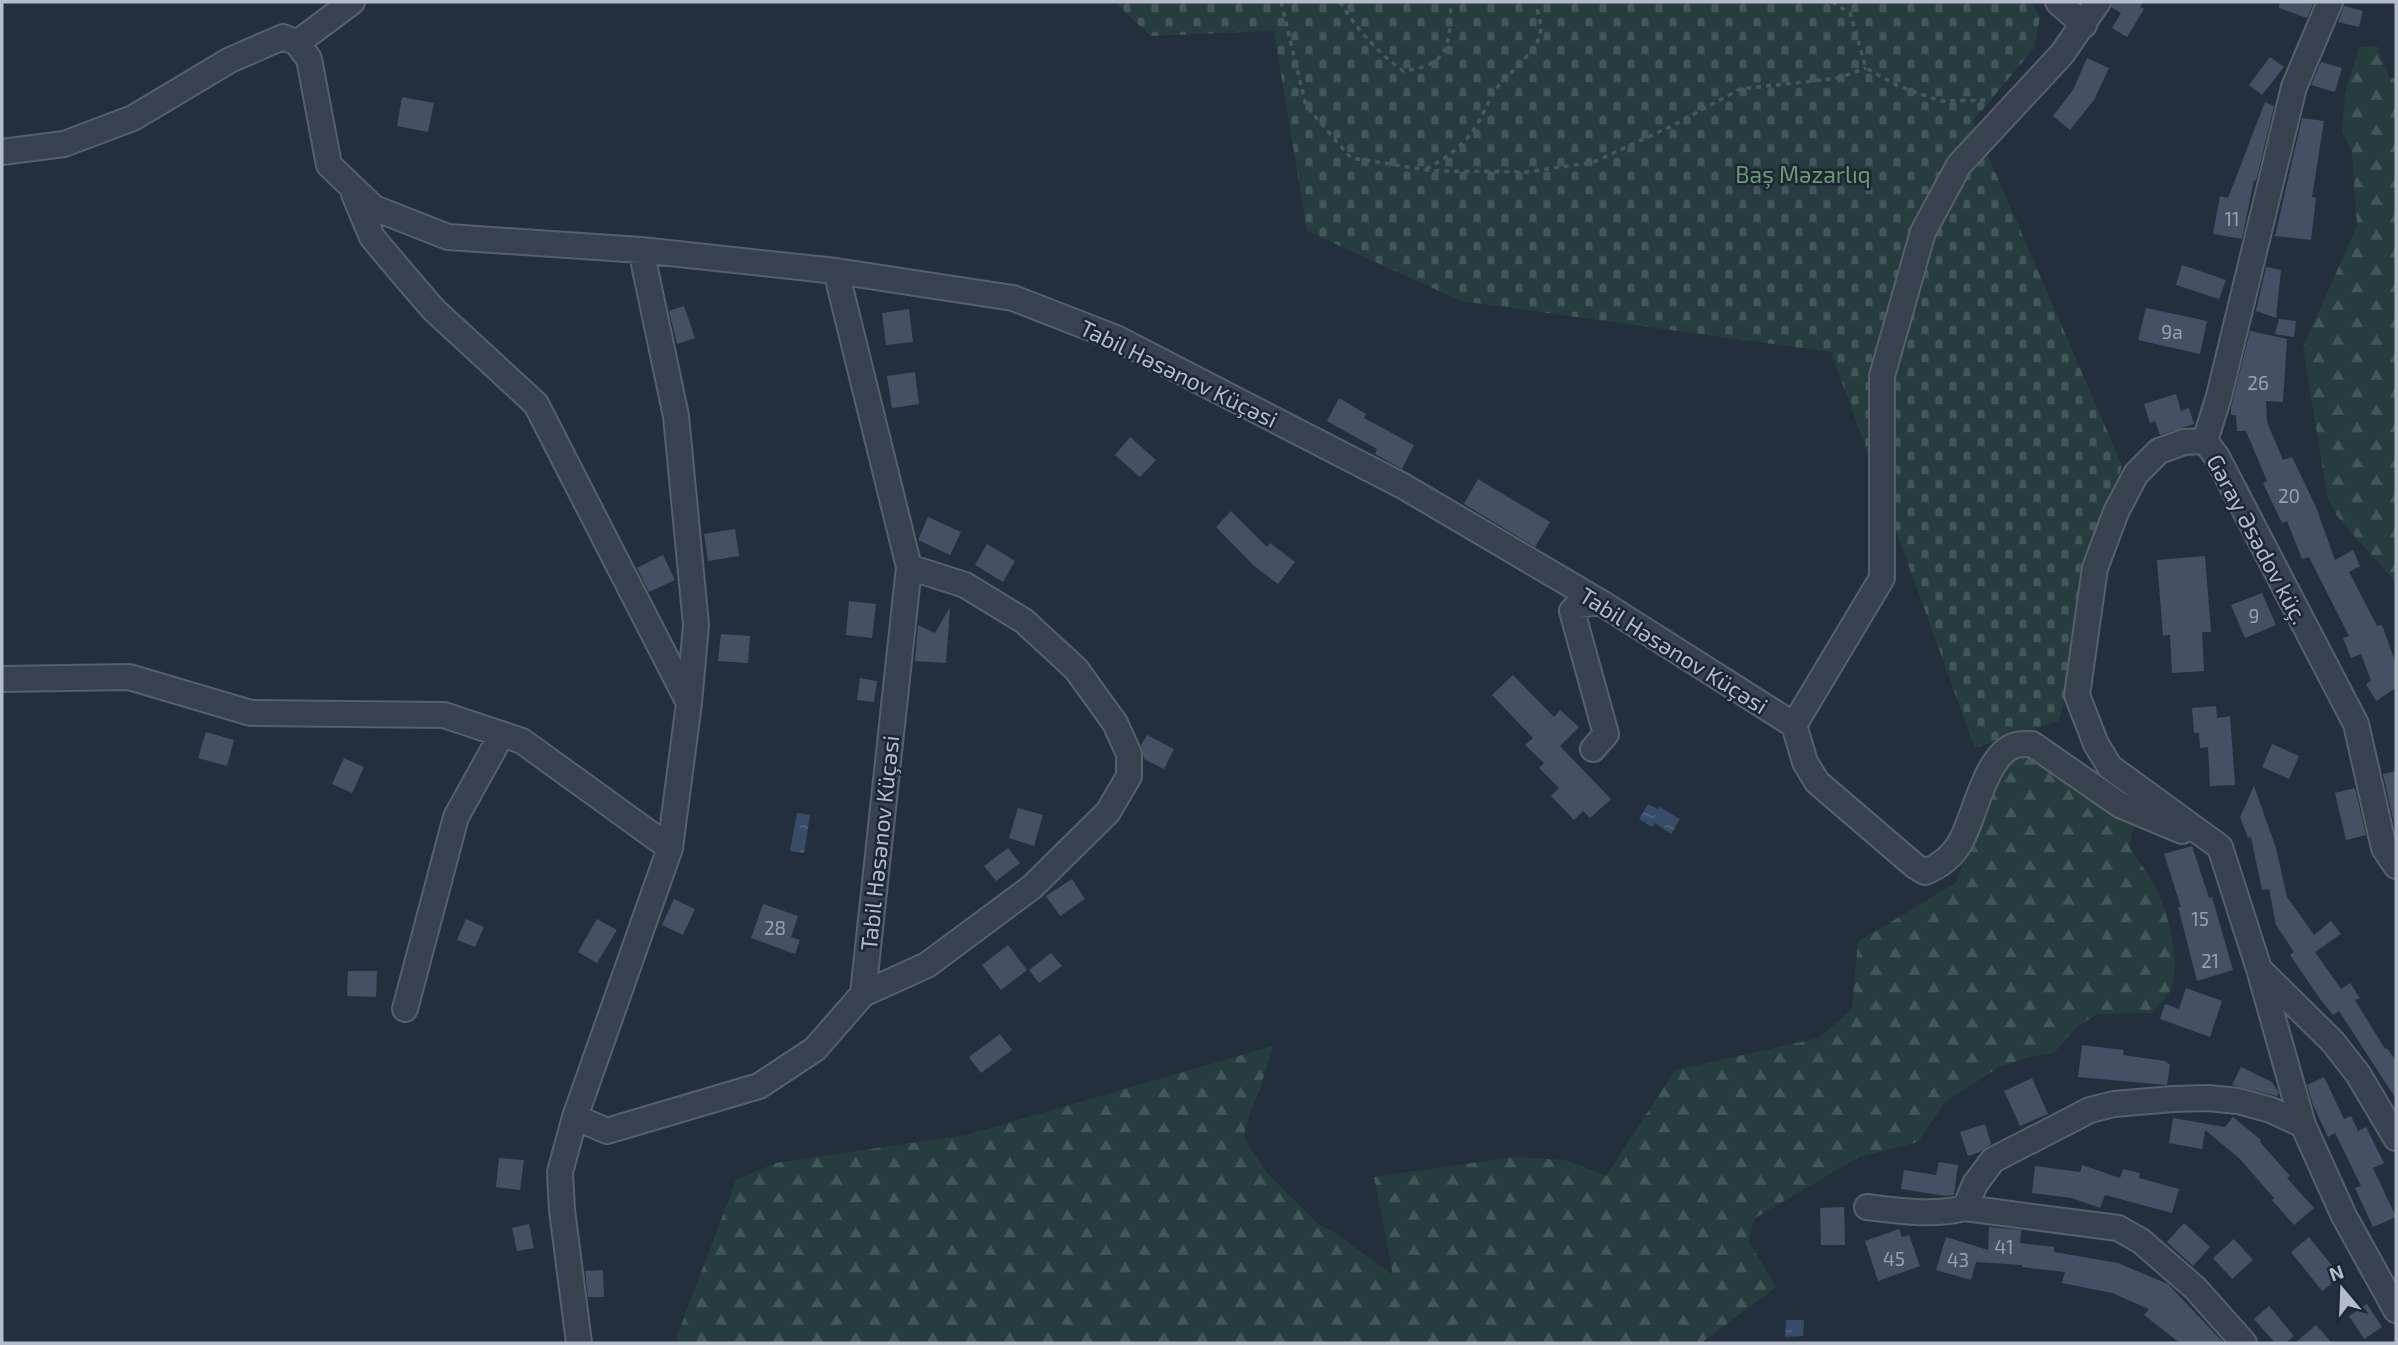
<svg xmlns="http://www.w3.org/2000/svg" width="2398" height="1345" font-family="'Exo 2',sans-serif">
<defs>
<pattern id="forest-firs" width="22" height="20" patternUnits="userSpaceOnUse" patternTransform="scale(1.75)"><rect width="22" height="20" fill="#263c3f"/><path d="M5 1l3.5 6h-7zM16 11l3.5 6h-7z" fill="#435659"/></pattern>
<pattern id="cemetery-stones" width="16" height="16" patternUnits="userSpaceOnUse" patternTransform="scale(1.75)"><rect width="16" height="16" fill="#263c3f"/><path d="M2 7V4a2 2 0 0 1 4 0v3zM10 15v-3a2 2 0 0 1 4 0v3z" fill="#435659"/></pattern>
<pattern id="water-ripples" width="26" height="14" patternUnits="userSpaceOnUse" patternTransform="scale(1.75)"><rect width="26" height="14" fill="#394c67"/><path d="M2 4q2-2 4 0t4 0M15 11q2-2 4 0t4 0" fill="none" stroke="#53647b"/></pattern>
</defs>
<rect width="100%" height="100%" fill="#242f3e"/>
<path fill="url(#forest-firs)" d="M2377,46l13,32h6v508l-5,-9 -54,-61 -10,-20 -24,-149 54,-121 -5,-75 -10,-20 3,-38 14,-46z
M2020,754l16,3 82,62 24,-1 -10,13 -2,17c7,12 17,23 24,36 13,24 30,84 15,109 -4,7 -13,14 -18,20l-54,1 -22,14 -20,24 -29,6 -27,9 -54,35 -27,40 -59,15 -104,61 -7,22 28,47 -75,56h-1020l-5,-4 60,-159 40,-17 190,-28 307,-89 -13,43 -10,23 -6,23 5,11 19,28 51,51 15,7 59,43 -19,-98 140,-20 51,3 41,16 69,-106 144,-32 33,-29 6,-67 99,-60 16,-58 31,-62z"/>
<path fill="url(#cemetery-stones)" d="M1114,2h917l9,15 -6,31 -61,73 149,344 -63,256 -84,27 -144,-396 -370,-51 -154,-70 -33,-200 -123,5z"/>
<path fill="url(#water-ripples)" d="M1648,804l10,5 2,-2 20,12 -9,15 -16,-11 -3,4 -13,-8z
M797,813l13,2 -6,38 -14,-2z
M1786,1320h18l-1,16 -18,1z"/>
<path fill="#455162" d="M2113,2h30l-3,5 4,2 -17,28 -15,-9 9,-15 -10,-6z
M2280,2h34l-7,16 -28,-10z
M2344,6l19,5 -4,16 -21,-5z
M2270,57l14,10 -22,28 -13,-10z
M2087,58l22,10 -15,32 -24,30 -17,-14 20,-26z
M2321,62l21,6 -7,24 -24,-7z
M402,97l32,6 -6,29 -31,-6z
M2265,102l9,4 -18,75 -2,-1 -12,59 -29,-5 7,-38 8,2z
M2302,118l22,3 -12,76 4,1 -5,42 -36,-4z
M2182,265l44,15 -7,19 -43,-14z
M2266,267l15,3 -5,48 -20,-7z
M684,306l11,32 -18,6 -8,-33z
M2146,308l61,13 -7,33 -62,-14z
M909,309l4,33 -27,3 -4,-32z
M2279,319l17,2 -2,16 -19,-3z
M2250,331l37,8 -4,63 -17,-1 1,21 16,38 9,-3 24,50 19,53 18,-10 7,16 -11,6 28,54 5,-1 14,39v24l-20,13 -10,-17 5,-3 -10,-27 -10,4 -8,-20 6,-2 -40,-79 -7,2 -15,-38 -5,2 -19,-40 4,-2 -21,-50h-9l-1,-16h-5v-7z
M915,372l4,32 -27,4 -5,-32z
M2176,394l5,17 8,-3 5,16 -34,11 -5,-14 -5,2 -6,-19z
M1339,398l27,16 -2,4 50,27 -12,24 -27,-15 2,-5 -50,-28z
M1130,437l26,23 -16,17 -25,-22z
M1478,479l72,43 -15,25 -71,-43z
M1231,511l36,36 3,-4 25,19 -17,22 -25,-19 -37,-38z
M928,517l33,15 -11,23 -32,-15z
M735,529l4,27 -31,5 -4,-27z
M987,544l28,17 -12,21 -28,-17z
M663,555l12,25 -26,12 -12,-24z
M2205,556l6,76h-9l2,39 -32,2 -2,-38 -7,1 -6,-76z
M2262,593l14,32 -31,13 -14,-33z
M849,601l27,3 -4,34 -26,-3z
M950,607l-4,56 -31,-2 3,-36 17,8z
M721,634l29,2 -2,27 -30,-2z
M1513,675l41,42 6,-7 19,17 -19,19 51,53 -21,19 -7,-7 -9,9 -23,-24 8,-8 -20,-20 5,-5 -19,-18 8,-7 -41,-43z
M860,678l17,3 -3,21 -17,-2z
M2216,706l1,12 13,-2 5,69 -25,1 -2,-39 -8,1 -1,-15h-5l-2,-25z
M206,732l28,8 -7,26 -29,-8z
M1147,735l27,14 -10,20 -20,-10 -3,-14z
M2272,744l27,12 -10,23 -27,-12z
M344,758l20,9 -12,26 -20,-9z
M2396,771v56l-1,1 -12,-54z
M2254,786l22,62 11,49 27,38 17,-14 10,13 -26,18 26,37 9,-6 10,15 -5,2 30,49 2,-1 9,13v38l-57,-88 -6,4 -13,-16 -30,-44 4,-3 -18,-27 -7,-36 -7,1 -11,-53 -3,1 -8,-21z
M2355,788l11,47 -20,5 -11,-47z
M1018,808l25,7 -9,31 -25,-8z
M2192,846l17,52 3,-1 21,73 -36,11 -19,-74h3l-17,-53z
M1008,848l12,15 -24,18 -12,-15z
M1072,879l13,20 -25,17 -14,-20z
M674,899l21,10 -12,26 -21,-10z
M763,904l35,12 -7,21 9,3 -5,14 -44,-16z
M466,919l18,8 -9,20 -18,-7z
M597,919l20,11 -20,33 -19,-11z
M1008,945l19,25 -26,20 -19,-25z
M1051,953l11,13 -23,17 -10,-13z
M348,971h29l-1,26 -29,-1z
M2186,988l36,13 -12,36 -50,-18 5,-15 14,5z
M1000,1034l12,16 -31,23 -12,-16z
M2082,1045l42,5 -1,5 42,6 5,4 -3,20 -89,-8z
M2241,1067l31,15 7,11 -2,3 -45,-11z
M2324,1077l20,42 7,-3 7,15 8,-4 18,36 -11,5 23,49 -23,10 -18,-39 6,-2 -26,-53 -7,4 -15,-32 -6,-20z
M2032,1078l16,36 -28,12 -16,-35z
M2233,1117l28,23 -1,2 30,34 -3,2 27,30 -20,17 -22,-25 2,-2 -35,-40 -34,-28 -3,19 -33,-6 4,-25 52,9z
M1985,1124l6,20 -11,8 -12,4 -8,-24z
M499,1158l25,2 -4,30 -24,-3z
M1939,1162l19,3 -4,30 -8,1 -45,-7 3,-19 32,5z
M2082,1165l38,13 3,-9 17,4 -1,5 40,11 -7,24 -67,-18 -5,13 -28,-10 -40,-5 3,-27 45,6z
M1844,1207l1,38h-24l-1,-37z
M2184,1223l26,24 -17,19 -26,-24z
M529,1224l5,24 -17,3 -5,-23z
M1989,1227l32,3 -1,13 34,4v5l64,11 50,21 56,59h-44l-36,-28 5,-6 -37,-16 -50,-10 3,-11 -43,-5v-2l-46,-3 -5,18 -35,-10 10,-33 42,13z
M1899,1229l3,8 7,-2 11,31 -42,15 -13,-40z
M2309,1237l32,40 -19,14 -31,-39z
M2234,1239l19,21 -21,19 -19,-21z
M603,1270l1,27h-16l-3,-26z
M2367,1304l15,23 -18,12 -15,-23z
M2269,1306l25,30 -9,7h-10l-21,-24z
M2316,1325l16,18h-37z"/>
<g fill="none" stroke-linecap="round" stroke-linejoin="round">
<defs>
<path id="minor" d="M2058,2l26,23
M2330,2l-36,85 -75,309 -14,45 12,16 139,267 28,124 12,18
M297,43l55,-41
M2,152l62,-8 69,-26 97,-58 53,-23 14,6 12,16 20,106 45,43 74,29 193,13 195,21 177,27 103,40 287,148 197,116 194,123 88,-147v-202l41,-144 36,-67 103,-111 36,-52
M354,194l18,43 31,37 31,36 102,94 153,299
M2205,441l-21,1 -25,9 -23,23 -20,38 -21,56 -18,127 19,49 14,23 110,80 39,122 74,73 25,32 38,64
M2,679l127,-2 122,36 193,2 78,26 148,107
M1794,725l11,37 12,20 98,84 10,6c15,-6 28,-16 36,-31 14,-25 25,-88 55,-96 5,-1 12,-1 16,-1l88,61 62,26
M1593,749l13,-15 -34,-123 6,-6 22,-3
M2259,969l44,156 41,91 52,94
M863,994l64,-29 105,-78 76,-75 21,-36v-22l-14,-31 -39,-54 -52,-48 -59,-36 -56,-18
M405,1009l51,-192 46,-83
M575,1117l32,14 152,-45 56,-37 48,-55 46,-427 -73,-296
M1867,1207c33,4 66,9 98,1
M579,1343l-17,-133 -2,-38 15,-55 95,-269 19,-145 7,-78 -20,-209 -35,-166
M2244,1343l-49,-55 -54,-47 -23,-13 -153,-20 10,-24 18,-24 97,-50 24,-6 59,-5 35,-1 30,3 33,9 32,15"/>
</defs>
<use href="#minor" stroke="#565f6c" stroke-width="28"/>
<path stroke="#44595c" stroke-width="3.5" stroke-dasharray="5 5" stroke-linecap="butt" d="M1281,2l25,104 45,52 83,13 93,1 67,-10 78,-36 68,-37 99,-11 27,-10
M1340,2c15,25 39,52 63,69 48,-6 46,-26 48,-69
M1832,2l18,11 16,55 30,17 44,16 49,-1
M1426,169c21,-11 40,-25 52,-46 8,-13 11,-25 21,-38 11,-12 33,-31 39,-45 5,-11 2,-19 -1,-31"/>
<use href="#minor" stroke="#38414e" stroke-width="24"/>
</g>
<g text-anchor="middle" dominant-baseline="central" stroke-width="5" stroke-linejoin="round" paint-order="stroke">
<g font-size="19" fill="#98a1af">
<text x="2232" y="218">11</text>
<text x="2172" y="331">9а</text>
<text x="2258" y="382">26</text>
<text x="2289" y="495">20</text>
<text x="2254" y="615">9</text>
<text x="2200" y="918">15</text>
<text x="775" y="927">28</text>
<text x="2210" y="960">21</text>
<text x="2004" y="1246">41</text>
<text x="1894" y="1258">45</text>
<text x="1958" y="1259">43</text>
</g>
<g font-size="23" fill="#6b9a76" stroke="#1d2633">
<text x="1803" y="174">Baş Məzarlıq</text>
</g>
<g font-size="23" fill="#b4bcc9" stroke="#1d2633">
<text transform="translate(1179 373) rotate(26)">Tabil Həsənov Küçəsi</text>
<text transform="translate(2258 539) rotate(62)">Gəray Əsədov küç.</text>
<text transform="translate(1674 650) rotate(32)">Tabil Həsənov Küçəsi</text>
<text transform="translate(879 843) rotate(-84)">Tabil Həsənov Küçəsi</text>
</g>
</g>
<rect width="2398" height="1345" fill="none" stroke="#b4bcc9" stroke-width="7"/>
<g transform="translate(2342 1289) rotate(341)" stroke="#1d2633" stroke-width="5" paint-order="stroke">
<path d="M0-5L12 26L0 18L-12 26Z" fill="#b4bcc9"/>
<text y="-10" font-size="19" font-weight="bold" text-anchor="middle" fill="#b4bcc9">N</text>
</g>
</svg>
